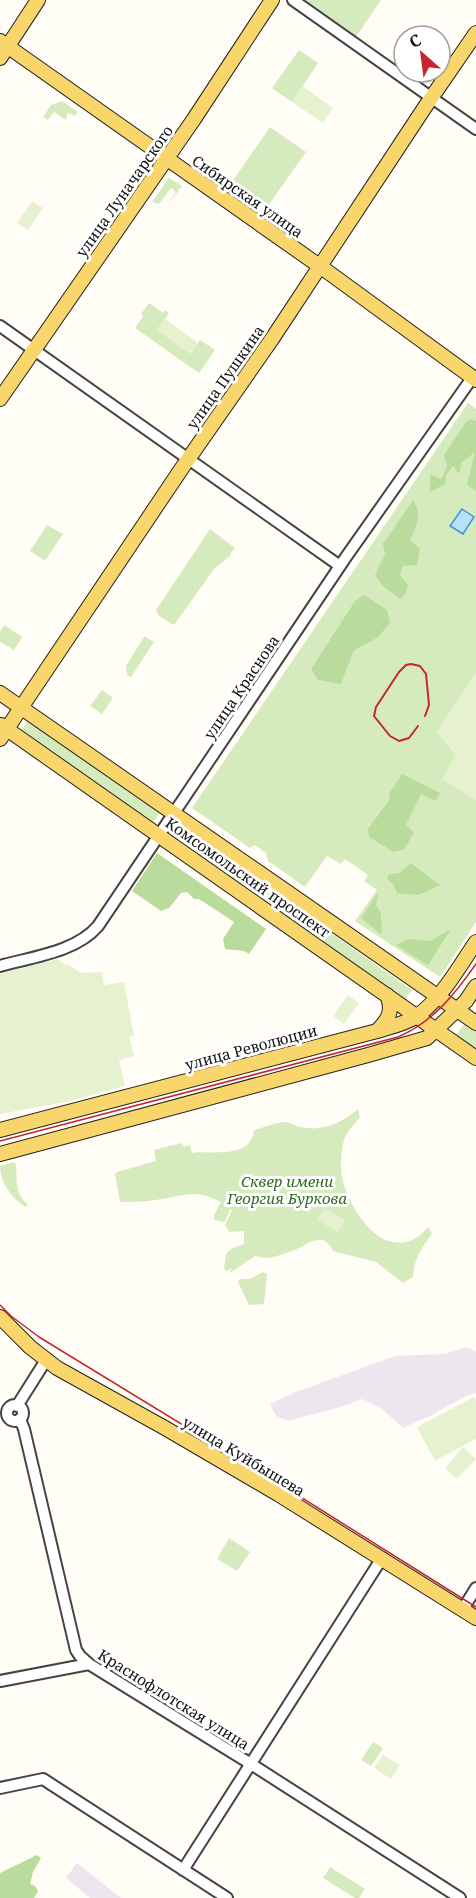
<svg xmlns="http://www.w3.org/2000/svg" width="476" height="1898" font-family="'Noto Serif',serif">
<rect width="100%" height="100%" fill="#fffdf5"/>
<path fill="#eee6ef" d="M466,1347l10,5v41l-10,3 -34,19 -29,13 -21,-19 -20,-10 -18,7 -56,15 -12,-5 -6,-12 26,-12 99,-36 50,-2z
M77,1863l44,35h-31l-24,-20z"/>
<path fill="#d5ebbd" d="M304,0h77l-25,37z
M299,50l19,13 -26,39 -20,-14z
M62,101l16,11 -3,4 -7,-3 -1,2 -1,5 -12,-8 -6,8 -5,-3 8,-12z
M270,127l36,25 -41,58 -35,-25z
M169,178l13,8 -15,20 9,-14 -5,-4 -12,16 -7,-2z
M149,303l14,10 2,-3 4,3 -12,17 34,23 9,-13 15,10 -16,23 -64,-45 8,-12 -2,-2z
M468,403l8,6v264l-39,59 19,23 -13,24 33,21v122l-36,55 -85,-56 22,-31 -13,-9 4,-6 -23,-16 -4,5 -14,-8 -22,31 -37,-26 -2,-8 -11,-8 -5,3 -58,-40z
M47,525l16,9 -18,27 -15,-10z
M210,529l25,19 -5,6 1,1 -17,14 -40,56 -15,-9 -3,-6z
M4,625l18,12 -8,13 -14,-8v-10z
M144,637h2l8,5 -23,35 -4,-2 -1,-9z
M102,690l11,8 -11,16 -12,-8z
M28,721l132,92 -7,9 -132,-92z
M180,827l232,163 -7,9 -232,-163z
M465,1023l11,8v19l-20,-15z
M358,1109l2,8c-5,7 -14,15 -16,23 -3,12 -4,25 -2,37 6,30 37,80 72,62 6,-3 10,-8 14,-12l4,7c-11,14 -18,25 -19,43l-10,6 -27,-21 -43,-11c-11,-23 -27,-4 -41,0 -7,2 -20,8 -28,7 -3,-1 -6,-2 -9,-2l-25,17 2,-5 -5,3 -3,-2 2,-15 5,-5 13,-5v-13l-15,1 -4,-7 7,-15 -2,-1 -5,13 -11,-2v-5l7,-13c-29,-15 -38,-5 -66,-2 -12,2 -23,2 -35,2l-5,-28 2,-2 39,-11 -2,-11 28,-7 2,4 6,-2 2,8c20,-3 59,7 62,-23 8,-2 26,-9 33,-8 4,1 9,4 13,5 22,5 42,-4 58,-18z
M14,1162l2,2c1,14 -1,32 12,40l-2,3c-14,-8 -26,-25 -26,-41z
M263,1272l4,2 -3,30 -15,1 -11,-23 2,-3h10z
M229,1538l21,14 -13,19 -20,-12z
M373,1742l10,6 -12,18 -10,-6z
M330,1867l35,22 -6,9h-4l-32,-20z"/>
<path fill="#b9dc9c" d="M471,419l5,2v70l-9,-6 8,-33 -13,10 -3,12 -6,-8 -7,9 -1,9 -15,8v-18l11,5 6,-13 -3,-11 22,-33z
M413,500c9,13 4,27 -3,40l10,9 -3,16 -14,1 -3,9 8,10 -2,9 -6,5 -17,-13 -8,-11 10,-21 -2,-10z
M364,595l23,15 3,13 -13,15 -23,12 -13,34 -23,-4 -7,-11 44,-68z
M402,774l38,19 -4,8 -15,-7 -15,31 8,8 -10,16 -10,3 -25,-15 -1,-8 22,-30 -1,-5z
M157,853l109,76 -17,25 -5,-3 -19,-2 -2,-10 11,-17 -35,-23h-5l-7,-7 -6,1 -12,15 -8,3 -29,-20z
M411,863l29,22 -22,10 -21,-2 -4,-9 -6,-5 2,-5 10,-1z
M378,892l-2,13 5,9 1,21 -21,-17z
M451,929l-23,36 -32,-20 14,-6 20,2z
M37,1855l4,3 -8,14 -3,12 5,2 3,5 -4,7h-34v-25z"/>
<path fill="#e6f2cf" d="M302,86l31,22 -10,15 -31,-21z
M32,201l11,7 -15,22 -11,-7z
M165,319l33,24 -8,11 -33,-24z
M476,673v127l-34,-21 14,-24 -19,-23z
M58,959l7,6 3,-1 13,9 21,-1 2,13 20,-3 10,54 -5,1 5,19 -15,4 6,26 -55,15 -70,13v-140z
M348,995l11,8 -15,21 -11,-8z
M324,1208l21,12 -7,12 -21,-12z
M474,1397l2,3v39l-41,22 -18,-34z
M463,1447l13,12 -19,20 -12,-11z
M383,1755l17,10 -9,14 -17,-11z"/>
<path fill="#b9e0f7" stroke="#3f96cf" stroke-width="1.5" d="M462,509l12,8 -11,17 -13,-8z"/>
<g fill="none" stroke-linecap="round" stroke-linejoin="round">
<defs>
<path id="minor" d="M293,0l183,129
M0,326l340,240
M0,966c32,-9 76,-14 98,-40l248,-369 126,-179
M7 1413a8 8 0 1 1 16 0a8 8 0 1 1-16 0Z
M17,1406l29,-46
M20,1419l4,10 52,221 4,6 9,8 162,100 209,134
M463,1609l13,-21
M0,1681l89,-17
M0,1788l43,-9 184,119
M183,1870l199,-312"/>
<path id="major" d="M0,41l328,231 148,108
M0,58l38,-58
M0,399l194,-280 78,-119
M0,693l476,330
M1,725l475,333
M0,739l182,-271 90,-129 153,-232 51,-74
M377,1031c11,-11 17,-20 10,-36
M0,1130l377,-99c13,-4 28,-7 40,-15 25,-18 42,-49 59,-74
M0,1154l368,-99 59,-17 39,-37 10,-15
M0,1317l30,30 27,21 108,60 113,66 198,124"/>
</defs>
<use href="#minor" stroke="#444" stroke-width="14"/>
<use href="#major" stroke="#222" stroke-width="16"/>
<use href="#minor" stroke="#fff" stroke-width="10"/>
<use href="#major" stroke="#f9d66b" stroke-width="14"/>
<path stroke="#c4262e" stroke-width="1.5" d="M0,1141l398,-104c35,-15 57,-43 78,-73
M0,1305l11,11 28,21 244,149 193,121"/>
<path stroke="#c4262e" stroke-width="2" d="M418,726l-9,12 -10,3 -9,-5 -16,-20 2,-9 23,-35 7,-7 5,-1 9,2 6,8 3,31 -4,11"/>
</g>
<g text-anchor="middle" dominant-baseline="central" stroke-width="6" stroke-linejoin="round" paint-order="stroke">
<g font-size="15" fill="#111" stroke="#fff">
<text transform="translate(124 191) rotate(-55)">улица Луначарского</text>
<text transform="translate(248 196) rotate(35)">Сибирская улица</text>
<text transform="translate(225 377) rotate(-55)">улица Пушкина</text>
<text transform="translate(241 687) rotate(-56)">улица Краснова</text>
<text transform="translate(248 877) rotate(35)">Комсомольский проспект</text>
<text transform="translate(251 1047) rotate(-15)">улица Революции</text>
<text transform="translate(244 1456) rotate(31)">улица Куйбышева</text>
<text transform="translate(174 1699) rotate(32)">Краснофлотская улица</text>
</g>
<g font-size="15" font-style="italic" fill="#2f6b1f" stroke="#fff">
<text x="287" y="1181">Сквер имени<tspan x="287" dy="17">Георгия Буркова</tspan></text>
</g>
</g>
<g transform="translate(422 54) rotate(332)"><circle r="28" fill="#ffffff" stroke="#a0a0a0" stroke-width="1.5"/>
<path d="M0-4.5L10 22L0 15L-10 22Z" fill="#c4262e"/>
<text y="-9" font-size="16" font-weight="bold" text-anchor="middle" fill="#111111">С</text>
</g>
</svg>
